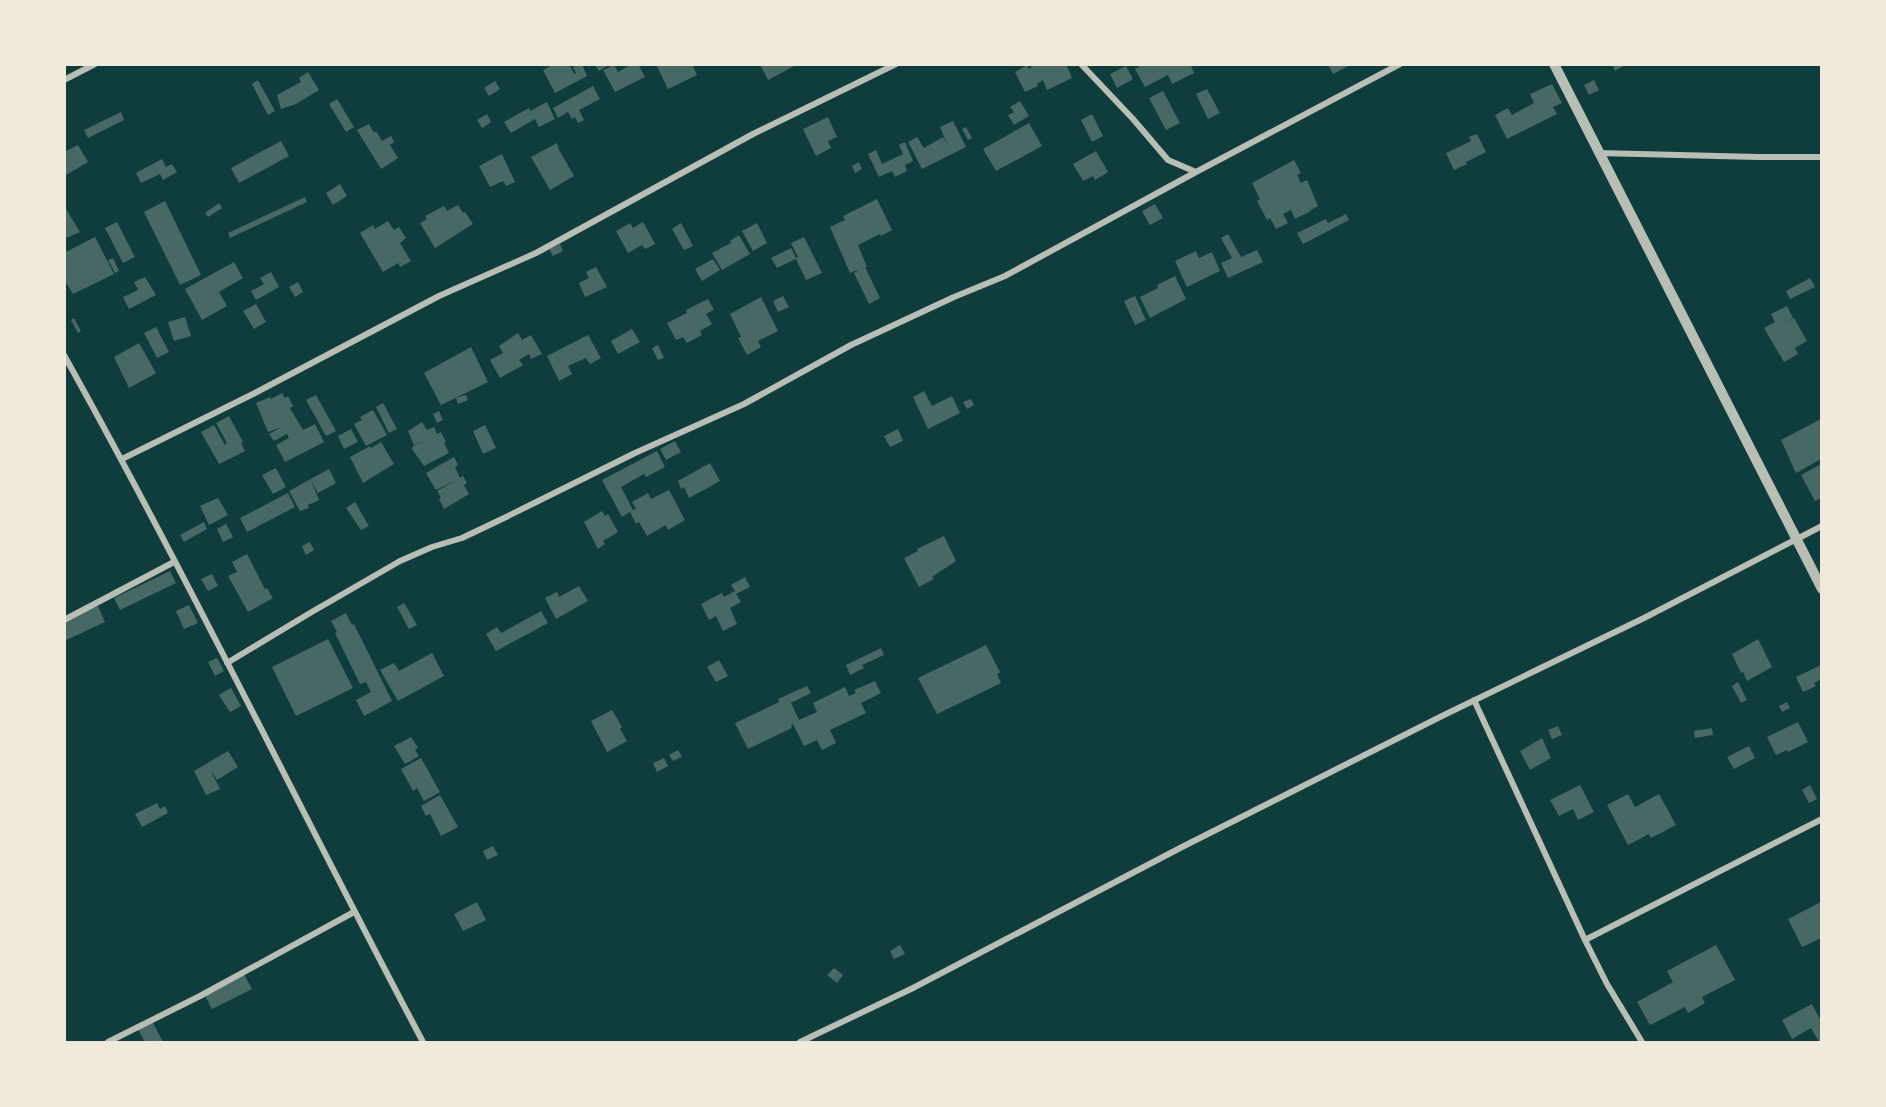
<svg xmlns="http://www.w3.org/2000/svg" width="1886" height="1107" font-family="'Zilla Slab',serif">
<rect width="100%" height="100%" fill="#0f3d3e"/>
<path fill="#486865" d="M554,64l4,2 11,-2 5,10 2,-1 -3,-6 9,-3 5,12 -32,17 -12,-23z
M595,64h15l-11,7z
M632,64h6l7,13 -30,15 -12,-22 11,-5 4,7z
M656,64h36l5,11 -29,14z
M760,64h38l-30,16z
M1035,64h31l6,14 -25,12 -4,-10 -6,4 1,2 -13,6 -10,-20 12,-7 2,4z
M1144,64h51v1l-4,1 3,7 -22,11 -4,-9 -23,12 -10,-18z
M1328,64h24l-19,10z
M1612,64h15l-12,7z
M1126,66l7,13 -16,9 -7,-14z
M308,72l11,18 -23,14 -15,5 -4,-14 24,-13 -2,-4z
M258,80l17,31 -7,4 -16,-31z
M1594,80l5,10 -10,5 -5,-10z
M495,81l5,8 -11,7 -5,-8z
M1552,84l10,19 -9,4 4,7 -50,25 -12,-24 13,-7 4,7 22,-12 -4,-9z
M593,86l7,13 -21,11 5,10 -6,3 -3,-6 -3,2 -4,-7 -10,6 -5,-10z
M1207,89l13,24 -12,6 -12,-25z
M1163,91l17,32 -14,7 -17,-32z
M337,99l17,28 -8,5 -17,-28z
M1020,101l9,15 -15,9 -6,-10 6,-3 -4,-5z
M547,102l8,17 -16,8 -4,-8 -24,14 -7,-11 25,-14 1,3z
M121,112l3,8 -36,18 -4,-8z
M487,114l4,8 -9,6 -5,-8z
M1092,114l11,22 -11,6 -11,-22z
M828,117l9,20 -9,4 3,7 -15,8 -13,-27z
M953,121l13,26 -44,22 -14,-27 9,-5 7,11 19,-11 4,7 -7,-17z
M1029,123l13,23 -46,25 -13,-22z
M369,124l5,9 2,-2 6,10 9,-5 3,6 -4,3 8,13 -17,11 -24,-39z
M966,127l6,11 -4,2 -6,-11z
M1477,134l9,18 -20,10 1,2 -13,6 -8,-17 25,-12 -2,-4z
M281,141l8,15 -50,27 -8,-15z
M905,142l8,19 -8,4 2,6 -12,6 -3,-6 -13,6 -11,-23 8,-4 6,14 21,-10 -4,-9z
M557,143l1,5 16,28 -24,14 -19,-33z
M78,145l10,17 -24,14v-24z
M1096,151l12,21 -13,8 -2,-4 -10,5 -10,-17z
M502,154l13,28 -9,4 -3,-5 -13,6 -11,-21z
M162,159l4,8 6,-3 5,8 -14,8 -3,-6 -19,9 -5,-10z
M1294,160l7,13 -4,2 4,8 6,-3 11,26 -7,4 -4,-6 4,7 -16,8 -4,-9 -8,4 5,9 -12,6 -6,-11 -3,2 -10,-19 3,-2 -8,-16z
M859,162l3,7 -7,4 -3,-7z
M340,184l7,12 -14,9 -7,-12z
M305,197l2,5 -77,36 -2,-5z
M877,199l15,31 -11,6 -1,-2 -22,11 9,22h-2l15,31 -11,6 -15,-31 6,-4 -10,4 -20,-46 15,-7 -2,-4z
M165,201l36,74 -21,10 -36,-73z
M219,203l3,5 -14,9 -3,-4z
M1155,204l8,14 -13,7 -8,-14z
M458,205l5,8 2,-1 8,12 -38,24 -15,-25 7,-4 -2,-3 19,-10 3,5z
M66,209l14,23 -16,7v-29z
M1346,214l3,6 -46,24 -6,-11 29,-14 2,4z
M388,221l6,9 5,-3 7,11 -6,5 11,18 -11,6 -2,-4 -15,9 -23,-39 13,-8 2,4z
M117,222l18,35 -12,6 -18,-35z
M643,222l12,22 -10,5 -3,-4 -14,8 -12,-22 14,-8 3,5z
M681,223l12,23 -9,4 -12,-21z
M757,223l10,20 -14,8 -11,-20z
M1228,234l13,23 16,-7 6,12 -35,16 -7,-15 11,-5 -11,-20z
M739,235l11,19 -28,16 -10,-17 19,-10 -1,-2z
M95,237l19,37 -41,20 -9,-15v-21l2,-1 -2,-4z
M804,237l18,36 -16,7 -10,-21 -19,9 -6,-10 20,-10 5,10 2,-1 -7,-14z
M560,244l3,7 -10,5 -4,-7z
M1196,251l3,7 13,-6 8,19 -33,16 -12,-26z
M113,258l6,13 -4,2 -7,-13z
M713,259l7,11 -18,11 -7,-12z
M234,262l9,16 -24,14 8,14 -25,14 -17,-31z
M596,267l11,20 -22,10 -6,-14 10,-5 -3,-6z
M271,272l8,15 -23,13 -5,-9 13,-7 -4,-6z
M1175,276l11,23 -36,19 -10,-21 18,-9 -1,-3z
M145,277l11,18 -27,14 -6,-12 15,-7 -4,-8z
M1810,278l5,9 -25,12 -4,-8z
M298,282l5,10 -8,5 -6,-10z
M783,296l6,11 -11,5 -5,-11z
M1135,296l11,24 -11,5 -11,-24z
M761,297l17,34 -20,10 3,6 -14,8 -9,-17 3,-1 -11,-23z
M708,299l6,11 -8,4 6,10 -12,7 2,4 -15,8 -4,-6 -7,3 -9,-17 20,-10 -1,-3z
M256,304l10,18 -12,7 -11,-18z
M1787,306l6,12 -11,7 12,-7 13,23 -12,7 3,6 -14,8 -20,-34 11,-6 -4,-8z
M185,317l6,19 -17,5 -6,-19z
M74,318l7,13 -3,2 -7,-13z
M156,327l13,25 -12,6 -13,-25z
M632,329l8,13 -22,12 -7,-13z
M518,333l4,7 9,-5 11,19 -11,5 -2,-5 -10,6 4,5 -23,13 -10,-18 13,-7 -4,-7z
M588,335l13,23 -11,6 -4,-6 -18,8 4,8 -13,7 -12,-25z
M139,343l17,30 -27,15 -15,-31z
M658,345l6,13 -6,2 -6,-12z
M471,347l17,35 -47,23 -17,-32z
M924,391l8,15 20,-10 8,17 -32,16 -15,-32z
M282,393l3,5 3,-2 5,10 -3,2 13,22 12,-6 9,18 -39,20 -9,-17 13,-7 -2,-4 -13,7 -5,-7 13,-7 -14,5 -12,-29 14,-6 1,2z
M316,395l20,36 -10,5 -20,-36z
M466,395l2,5 -10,4 -2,-6z
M971,399l3,6 -7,4 -4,-7z
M383,403l14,26 -8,4 -13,-26z
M373,410l14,25 -21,11 -12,-22 8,-4 -2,-3z
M439,411l4,9 -6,3 -4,-9z
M229,416l14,26 -2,1 4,8 -26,13 -18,-32 13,-7 11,20 2,-2 -11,-20z
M1821,419v40l-25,14 -15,-33z
M422,422l5,8 7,-3 3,7 4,-2 5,10 -2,1 5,10 -25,13 -12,-17 1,-3 15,-7 -14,6 -6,-14z
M485,425l11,23 -13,6 -10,-23z
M351,429l7,13 -14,7 -6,-13z
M898,429l5,12 -13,6 -6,-11z
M675,441l6,11 -15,8 -6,-11z
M381,442l13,22 -31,19 -13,-26 20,-11 1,2z
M657,451l8,16 -19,10 -2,-3 -23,13 12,23 3,-1 -4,-7 16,-9 3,6 18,-9 16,30 -17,10 -2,-5 -19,11 -8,-14 -3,2 -6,-12 -8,5 -20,-37z
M454,457l4,8 -3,2 5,11 3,-2 4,7 -3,2 5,9 -25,15 -5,-10 2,-1 -4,-7 21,-12 -22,11 -10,-17z
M710,463l10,18 -31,17 -5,-11 -3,2 -3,-8z
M1821,464v34l-6,3 -14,-26z
M276,468l10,19 -13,7 -11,-19z
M329,469l7,14 -18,10 -7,-13 8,20 -11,5 1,3 -9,3 -11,-20z
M288,493l7,14 -48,25 -7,-14z
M218,498l10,17 -19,10 -9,-19z
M355,502l14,24 -8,4 -15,-22z
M602,511l3,5 3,-2 10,18 -15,9 2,3 -7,5 -14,-27z
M204,522l3,7 -23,13 -4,-7z
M226,524l7,13 -10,5 -6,-13z
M944,536l12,25 -24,16 2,2 -15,8 -15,-29 14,-7 -1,-2z
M310,542l4,8 -8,5 -4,-9z
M247,554l18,35 2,-1 6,10 -25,14 -20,-36 9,-4 -5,-10z
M170,571l6,12 -56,27 -6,-12z
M212,574l6,12 -10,5 -7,-12z
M745,577l5,10 -14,7 5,8 -11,6 7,16 -14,7 -7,-15 -7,4 -8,-16 21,-11 2,4 11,-6 -4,-6z
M579,586l9,15 -32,18 -11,-21 12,-6 2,5z
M404,603l13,22 -8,4 -12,-22z
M189,605l9,18 -14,6 -8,-18z
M98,606l7,16 -41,19v-20z
M541,611l7,12 -52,28 -10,-17 11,-7 4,6z
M346,613l6,12 2,-1 38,77 -28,15 -8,-16 15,-8 -5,-10 -6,2 -25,-51 2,-1 -6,-11z
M328,639l25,49 -57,28 -24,-49z
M1758,639l14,28 -25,14 -4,-9 -2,1 -9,-19z
M986,645l14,27 -3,2 4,9 -64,31 -19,-36z
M881,648l3,7 -22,10 2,3 -14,7 -4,-10z
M432,653l12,23 -46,25 -18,-31 14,-7 5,8z
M217,658l7,13 -9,5 -7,-14z
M719,660l9,16 -12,6 -9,-15z
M1821,665v14l-7,4 2,3 -13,6 -7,-15z
M875,681l6,12 -20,10 5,10 -36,17 6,13 -14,7 -5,-10 -13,6 -11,-22 -2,1 1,3 -44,21 -13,-26 44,-21 -1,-3 29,-13 4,7 -20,10 8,17 18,-8 -4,-9 32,-16 4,9 7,-3 -2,-3z
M1738,682l9,18 -6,3 -9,-17z
M231,688l10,18 -11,6 -11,-17z
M1787,702l3,6 -8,4 -3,-6z
M612,710l10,17 -2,2 7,12 -20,11 -16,-31z
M1798,722l10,20 -20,10 -1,-2 -11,5 -9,-18z
M1558,726l4,9 -10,4 -4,-9z
M1712,728l1,7 -18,3 -1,-7z
M411,737l7,11 -3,2 4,6 -14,8 -11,-18z
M1542,738l9,20 -21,12 -10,-19z
M1749,746l6,12 -21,11 -7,-12z
M678,750l4,7 -9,4 -4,-6z
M228,751l10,16 -21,13 -7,-11 10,20 -14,6 -12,-24z
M421,758l19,34 -16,9 -7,-13 -4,3 -12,-22z
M664,758l4,8 -11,6 -4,-9z
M1580,785l14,27 -16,8 -5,-11 -14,7 -9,-16z
M1810,785l7,14 -8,4 -7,-13z
M1628,794l7,13 24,-13 17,31 -25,13 -2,-4 -21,11 -21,-40z
M440,795l18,32 -17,9 -11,-22 -4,2 -5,-10z
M157,803l3,6 5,-3 3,7 -26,14 -7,-13z
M493,846l5,9 -11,5 -4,-9z
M477,902l9,18 -23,11 -9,-17z
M1821,902v36l-19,9 -14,-28z
M900,945l5,9 -11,5 -4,-8z
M1716,945l19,35 -33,17 3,6 -17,10 -3,-6 -35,18 -13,-23 36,-20 -6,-11z
M834,968l9,7 -6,8 -10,-8z
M244,974l8,15 -40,20 -8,-15z
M1812,1004l9,17v21h-2l-8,-14 -19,11 -10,-19z
M152,1021l11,21h-18l-7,-13z"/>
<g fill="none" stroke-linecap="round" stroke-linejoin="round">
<path stroke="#b8beb3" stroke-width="6" d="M1081,64l52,55 35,41 28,12
M64,80l31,-16
M1599,153l159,4h64
M64,355c126,226 238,459 359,687
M122,459l131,-65 186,-98 97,-43 217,-119 143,-70
M64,620l110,-58
M227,663l83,-50 90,-52 32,-14 30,-9 40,-19 133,-66 109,-49 107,-59 103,-48 51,-21 191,-104 204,-108
M1474,700l111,240 22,44 35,58
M1585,940l237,-121
M108,1042l92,-46 154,-84
M800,1042l113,-54 269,-141 262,-132 200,-97 178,-92"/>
<path stroke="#b8beb3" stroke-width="10" d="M1554,64l268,525"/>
</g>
<rect width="1886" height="1107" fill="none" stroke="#f1e9da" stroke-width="132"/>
</svg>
